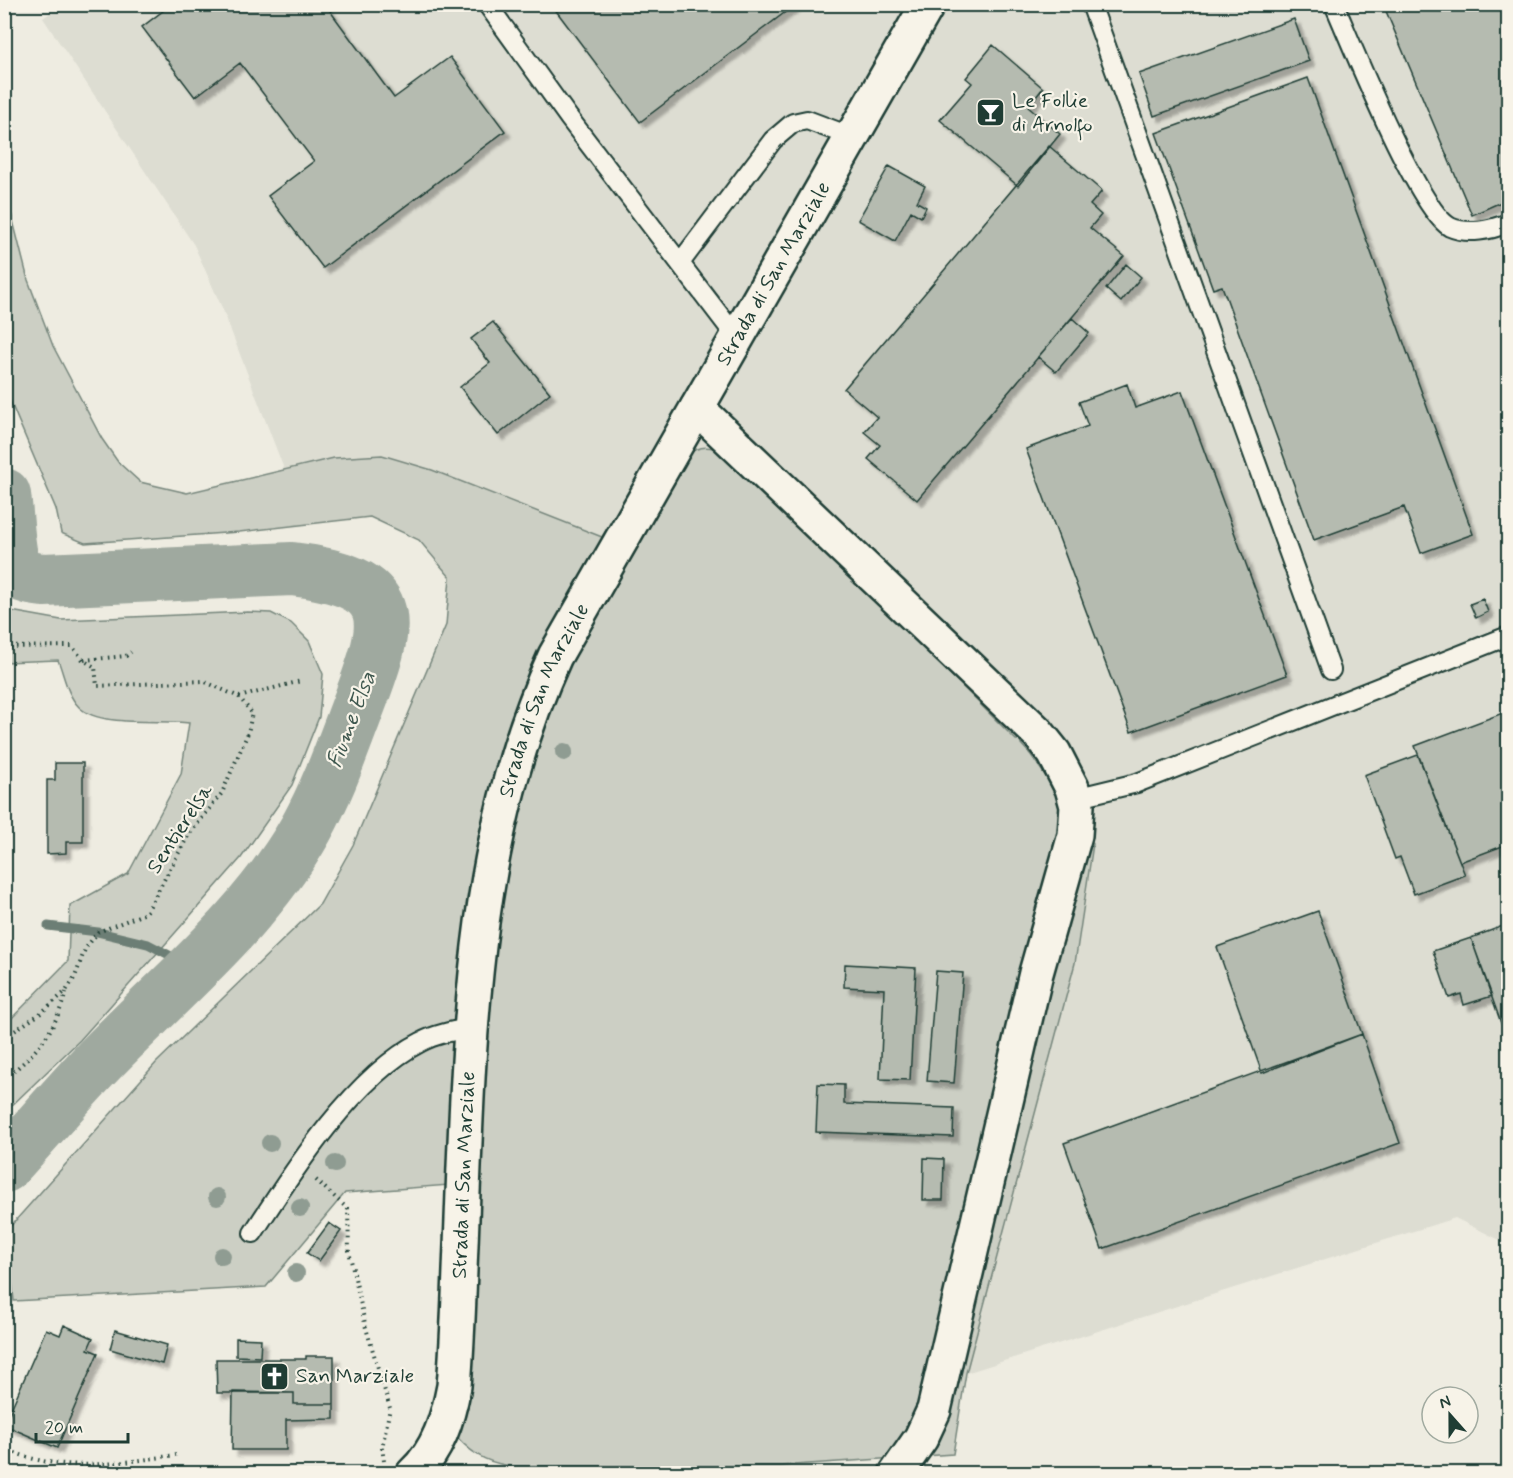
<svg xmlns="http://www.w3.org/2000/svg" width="1513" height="1478" font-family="Mynerve,sans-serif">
<defs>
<filter id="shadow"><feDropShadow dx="5.5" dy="5.5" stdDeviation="1.5" flood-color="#0004"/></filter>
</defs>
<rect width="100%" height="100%" fill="#eeece1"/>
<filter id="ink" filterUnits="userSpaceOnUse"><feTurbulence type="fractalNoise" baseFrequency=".0167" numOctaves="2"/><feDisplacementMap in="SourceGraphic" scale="12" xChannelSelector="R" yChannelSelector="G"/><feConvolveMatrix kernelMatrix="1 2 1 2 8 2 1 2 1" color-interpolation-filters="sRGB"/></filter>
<g filter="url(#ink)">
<path fill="#ddddd2" d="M63,4l1445,1v1239l-53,-26 -489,155 109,-410 18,-120 -62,-88 -316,-308h-16l-13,8 -25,-15 -59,97 -170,-67 -98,-12 -50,11 -61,-159 -29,-65 -151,-227z"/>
<path fill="#cccfc4" stroke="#76867c" stroke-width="1.5" d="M4,185l24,95 25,66 49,93 16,23 22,20 47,11 147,-35 48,-3 50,15 170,67 60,-97 24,15c20,-15 32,-6 51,6l279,279h5v4l10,11 62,89 -18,119 -109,410 -13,81 -173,12h-270c-27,-4 -42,-15 -59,-36l-2,-245 -104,8 -79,94 -252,14 -7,-71 149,-167 164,-159 33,-59 93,-220 4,-48 -31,-37 -49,-23 -131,15 -154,11 -24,-10 -5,-24 -51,-120z
M5,607l6,4 50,9 187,-8 23,1 20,10 18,18 14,33 -4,43 -27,68 -51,73 -73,83 -88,99 -75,72v-87l63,-64 2,-55 58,-32 53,-100 8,-51c-28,-4 -89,5 -110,-16 -12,-12 -15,-32 -21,-47l-53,2z"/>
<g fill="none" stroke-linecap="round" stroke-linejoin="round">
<path stroke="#6c7e74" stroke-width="9" d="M48,926l50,6 50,12 46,24"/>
<path stroke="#9fa99f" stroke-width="54" d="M4,495c3,18 3,63 14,76 6,7 17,8 26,9l248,-11c108,13 100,49 67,135 -16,42 -31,86 -53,125 -52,92 -138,160 -211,236 -31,33 -60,67 -91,101"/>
</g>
<path fill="#b5bbb0" stroke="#1f3d34" stroke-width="1.5" filter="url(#shadow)" d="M172,4h153l69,94 56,-41 55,74 -182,137 -55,-72 46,-35 -74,-98 -45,34 -53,-70z
M551,4h245l-156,118z
M1383,4h125v195l-36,16z
M1294,19l15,42 -155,55 -15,-42z
M993,45l50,43 -15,19 32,27 -42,52 -78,-66 32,-37 -6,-5z
M1308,78l165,456 -52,19 -17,-46 -90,33 -92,-254 -9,3 -57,-156z
M1049,146l53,45 -12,14 11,10 -11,13 34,28 -207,244 -49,-41 12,-14 -16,-13 13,-15 -33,-28z
M889,166l36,20 -8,16 9,5 -5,10 -10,-6 -16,30 -37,-21z
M1126,264l15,13 -20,25 -15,-13z
M1072,318l17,15 -33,39 -18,-15z
M493,322l57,71 -52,42 -38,-48 30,-24 -19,-24z
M1127,384l8,24 47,-17 105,284 -156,57 -105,-283 62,-23 -9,-24z
M1483,599l5,13 -12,6 -6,-14z
M1508,711v133l-48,18 -45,-116z
M1418,755l47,120 -51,19 -14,-37 -5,2 -31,-84z
M55,763h28v79h-17v11l-19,1v-74h8z
M1318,911l44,123 -100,39 -45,-126z
M1508,924v119l-37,-105z
M1471,938l21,58 -28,9 -3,-11 -12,4 -16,-47z
M845,964l71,4 -6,112 -30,-1 4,-90 -40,-2z
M936,971l27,2 -9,110 -27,-2z
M1362,1034l38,109 -298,106 -38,-106z
M818,1084l26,1v19l110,4 -1,29 -137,-5z
M924,1158l20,1 -1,41h-20z
M329,1223l12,8 -22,30 -12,-8z
M64,1325l29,13 -5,11 10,4 -41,95 -53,-23 42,-96 14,6z
M115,1330l52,15 -5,19 -52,-15z
M236,1338l25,1 -1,18 -24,-1z
M306,1356h28v48h-40v-11h-77l-1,-34h90z
M233,1392l61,1v11h40v15l-48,1v30h-54z"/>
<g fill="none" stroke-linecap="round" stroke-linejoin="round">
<defs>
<path id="lane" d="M487,4l82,114 168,220
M1091,4l240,666
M1334,4c18,41 84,206 116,223 18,8 41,3 58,-4
M680,263l93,-123 20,-17 14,-3 45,17
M1075,798l62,-15 371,-147
M253,1233c40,-62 101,-157 168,-191 15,-8 32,-11 48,-14"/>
<path id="street" d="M697,408l341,325 16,20 18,35 5,18 -2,29 -39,138 -102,437 -13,28 -25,36"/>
<g id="secondary">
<path id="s1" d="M413,1474c25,-23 35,-56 41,-88 4,-47 5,-94 7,-141 8,-200 9,-403 94,-589l373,-652"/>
</g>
</defs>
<use href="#lane" stroke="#1f3d34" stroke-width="22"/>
<use href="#street" stroke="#1f3d34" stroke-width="38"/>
<use href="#secondary" stroke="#1f3d34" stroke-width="38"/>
<path stroke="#1f3d34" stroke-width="4" stroke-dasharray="1.5 4.5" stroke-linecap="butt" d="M4,647l68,-1 11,14 12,7 2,19 106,-5 36,16 13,16 -4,20 -26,60 -34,43 -42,77 -48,19 -13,17 -10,28 -9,14 -25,22 -37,25
M84,660l42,-4 5,-4
M239,697l62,-16
M4,1079c34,-27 50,-46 62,-87
M316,1180l32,29 1,42 17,77 24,80 -8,40 2,13
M4,1448c56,27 114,15 172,7"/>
<use href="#lane" stroke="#f7f3e8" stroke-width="18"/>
<use href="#street" stroke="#f7f3e8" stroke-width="33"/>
<use href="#secondary" stroke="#f7f3e8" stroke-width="33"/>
</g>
<g fill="#8f9c92">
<circle cx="564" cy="752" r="9"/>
<circle cx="270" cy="1143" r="9"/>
<circle cx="335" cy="1164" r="9"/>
<circle cx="217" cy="1197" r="9"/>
<circle cx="300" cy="1208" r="9"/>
<circle cx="222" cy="1256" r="9"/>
<circle cx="296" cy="1273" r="9"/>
</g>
</g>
<defs>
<symbol id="bar-square" viewBox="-11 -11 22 22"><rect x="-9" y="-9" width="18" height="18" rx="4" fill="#1f3d34" stroke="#f7f3e8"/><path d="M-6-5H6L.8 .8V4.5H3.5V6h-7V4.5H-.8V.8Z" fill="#fff"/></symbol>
<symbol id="church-square" viewBox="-11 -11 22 22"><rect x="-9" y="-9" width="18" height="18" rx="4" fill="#1f3d34" stroke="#f7f3e8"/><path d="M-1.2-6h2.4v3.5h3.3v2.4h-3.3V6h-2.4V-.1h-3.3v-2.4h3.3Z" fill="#fff"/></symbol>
</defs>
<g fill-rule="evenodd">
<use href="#bar-square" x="974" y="96" width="33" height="33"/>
<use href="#church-square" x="258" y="1360" width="33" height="33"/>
</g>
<g text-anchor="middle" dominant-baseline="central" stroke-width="4.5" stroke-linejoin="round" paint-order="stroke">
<g font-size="21" fill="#1f3d34" stroke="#f7f3e8" text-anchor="start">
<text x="1012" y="101">Le Follie<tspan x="1012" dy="24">di Arnolfo</tspan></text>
<text x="296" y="1376">San Marziale</text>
</g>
<g font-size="21" fill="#1f3d34" stroke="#f7f3e8">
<text stroke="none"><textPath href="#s1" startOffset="1281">Strada di San Marziale</textPath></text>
<text stroke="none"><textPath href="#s1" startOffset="795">Strada di San Marziale</textPath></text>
<text transform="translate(180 829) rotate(-57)">Sentierelsa</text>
<text stroke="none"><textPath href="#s1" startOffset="310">Strada di San Marziale</textPath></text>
</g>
<g font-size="22" font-style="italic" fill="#3f584f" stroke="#f7f3e8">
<text transform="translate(352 720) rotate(-69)">Fiume Elsa</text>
</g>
</g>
<rect width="1513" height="1478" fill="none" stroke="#f7f3e8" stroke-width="24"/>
<rect x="12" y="12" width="1489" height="1454" fill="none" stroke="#1f3d34" stroke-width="2" filter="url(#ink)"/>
<g transform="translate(1450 1415) rotate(339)"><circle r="28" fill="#f7f3e8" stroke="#a1aaa0" stroke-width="1.5"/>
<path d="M0-4.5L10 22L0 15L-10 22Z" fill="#1f3d34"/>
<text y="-9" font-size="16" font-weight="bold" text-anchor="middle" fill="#1f3d34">N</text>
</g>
<path d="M36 1433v9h92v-9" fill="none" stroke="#1f3d34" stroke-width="3"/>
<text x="45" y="1433" font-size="18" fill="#1f3d34" stroke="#f7f3e8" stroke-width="4.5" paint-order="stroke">20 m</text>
</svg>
